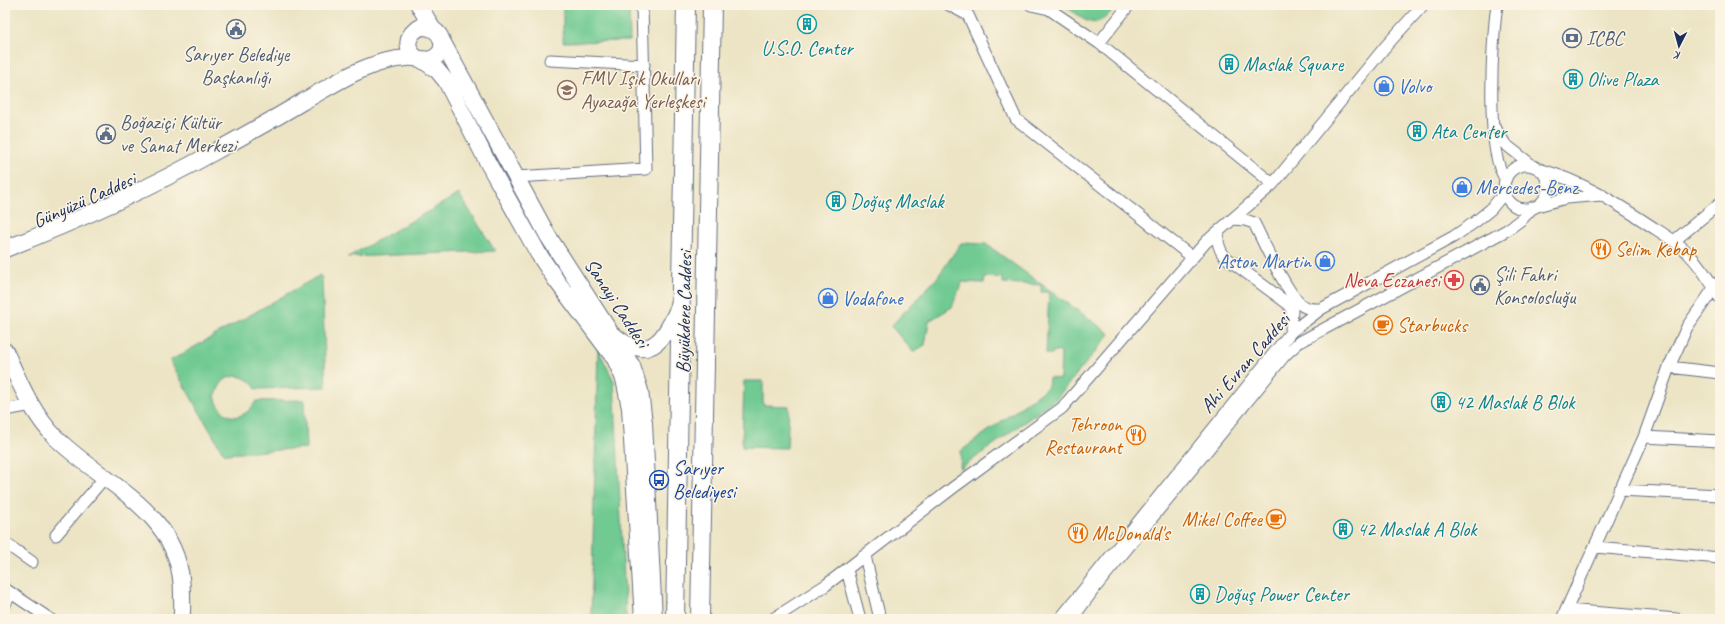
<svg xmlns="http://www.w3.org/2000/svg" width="1725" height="624" font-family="Caveat,sans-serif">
<rect width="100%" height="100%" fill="#fcf5e5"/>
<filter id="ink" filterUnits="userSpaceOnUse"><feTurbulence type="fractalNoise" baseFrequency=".025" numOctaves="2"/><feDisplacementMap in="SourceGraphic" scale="8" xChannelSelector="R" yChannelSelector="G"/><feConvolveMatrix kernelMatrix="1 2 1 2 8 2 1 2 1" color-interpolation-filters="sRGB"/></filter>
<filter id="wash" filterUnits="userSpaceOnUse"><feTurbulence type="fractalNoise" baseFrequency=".012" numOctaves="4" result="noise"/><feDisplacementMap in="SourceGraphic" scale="16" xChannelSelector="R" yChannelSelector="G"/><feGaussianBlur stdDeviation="0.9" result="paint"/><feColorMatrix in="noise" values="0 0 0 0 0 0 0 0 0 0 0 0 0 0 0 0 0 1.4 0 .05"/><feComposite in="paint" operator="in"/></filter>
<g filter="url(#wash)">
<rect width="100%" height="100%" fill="#ece4c4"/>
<path fill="#70ca92" stroke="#467c78" d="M563,5h66l1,36 -67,1z
M1064,5h53c-22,28 -29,18 -53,0z
M459,194l36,57 -147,6z
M961,243l25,1 124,90 -54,65 -96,70 1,-18 87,-64 1,-9 11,1 1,-27 -8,-1 -1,3h-6l3,-62h-8v-7l-38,-2v-5l-18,-1 -1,6 -22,-1 -10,25 -23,14 -4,24 -12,7 -22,-26 46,-48z
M320,275l2,4 4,108 -70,2c-6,-10 -18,-17 -30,-10 -6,4 -8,11 -11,17 6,25 28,28 41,5l48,-1 2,48 -80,6 -4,-3 -52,-90z
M598,349l16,32 12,238h-35z
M744,381h19v24l26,1 -2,42 -45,-1z"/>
</g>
<g filter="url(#ink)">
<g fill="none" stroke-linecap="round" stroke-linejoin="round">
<defs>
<path id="street" d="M949,5l19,10 48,104 176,138
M1031,5l18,4 50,34 174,141
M1497,5c-5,33 -12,151 9,174
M1099,43l30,-38
M550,60l94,5
M1494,126l11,18 28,22
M1504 187a22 22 0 1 1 44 0a22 22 0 1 1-44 0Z
M1539,169c44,13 74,32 112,57 11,7 25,15 35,25 13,13 25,31 34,47
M516,177l130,-8 -4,-164
M1537,206l29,-8 36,-3
M1233,219l12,1 9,3c9,18 34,74 49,83 6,4 12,3 18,3
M1219,231c-2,10 -1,16 5,25l63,47 5,7 -1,22
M1674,241l46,-38
M1669,367l51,6
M5,410l27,-5
M1644,437l76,4
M1619,490l101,5
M56,535l49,-58
M5,543l27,19
M1595,547l125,11
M865,556l15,63
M847,570l13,49
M5,589l45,30
M5,604l6,-11
M1566,610l111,9
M773,619l53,-34 128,-98 108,-79 144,-166 67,-58 112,-137 38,-42
M1060,619l231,-287 30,-23 132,-72 22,-15 16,-13 9,-11 4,-11
M1072,619l22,-30 191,-234 13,-12 209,-113 15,-11 11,-12
M1562,619l82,-182 25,-70 18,-40 27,-39"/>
<path id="secondary" d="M419,5l13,23
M442,41l106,195 84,130 8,25 4,32 10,196
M422,60l15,10 9,11 42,82 50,90 18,27 59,79 9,20 6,29 13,211
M5,249c72,-28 143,-60 211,-98 29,-16 58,-32 86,-49 33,-18 66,-42 105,-44 8,-1 16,3 24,1 20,-7 11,-34 -10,-32 -15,7 -17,22 -4,31
M616,337c36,28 51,-2 64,-33
M5,351c14,30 27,63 51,87 50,49 127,74 126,157 0,8 1,16 -1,24"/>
<path id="primary" d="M675,619l11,-614
M700,619l12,-614"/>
</defs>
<use href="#street" stroke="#646e82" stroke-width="13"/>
<use href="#secondary" stroke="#646e82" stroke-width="18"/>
<use href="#primary" stroke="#646e82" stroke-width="20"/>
<use href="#street" stroke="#fff" stroke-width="11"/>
<use href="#secondary" stroke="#fff" stroke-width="16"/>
<use href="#primary" stroke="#fff" stroke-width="18"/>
</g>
</g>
<defs>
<symbol id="building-ring" viewBox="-11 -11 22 22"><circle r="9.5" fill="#fcf5e5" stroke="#0f9aa8" stroke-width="1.5"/><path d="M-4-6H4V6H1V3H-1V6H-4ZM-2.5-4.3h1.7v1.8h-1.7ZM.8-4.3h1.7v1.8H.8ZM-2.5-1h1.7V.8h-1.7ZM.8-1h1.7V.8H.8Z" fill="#0f9aa8"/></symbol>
<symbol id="civic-ring" viewBox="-11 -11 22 22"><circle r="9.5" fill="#fcf5e5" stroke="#5c6f8a" stroke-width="1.5"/><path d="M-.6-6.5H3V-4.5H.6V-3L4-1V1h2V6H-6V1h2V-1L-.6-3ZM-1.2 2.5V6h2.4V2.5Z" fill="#5c6f8a"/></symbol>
<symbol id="bank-ring" viewBox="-11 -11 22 22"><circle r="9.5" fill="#fcf5e5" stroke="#5c6f8a" stroke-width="1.5"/><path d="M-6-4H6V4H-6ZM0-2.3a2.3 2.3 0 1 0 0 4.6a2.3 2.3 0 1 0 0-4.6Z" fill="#5c6f8a"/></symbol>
<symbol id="shop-ring" viewBox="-11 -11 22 22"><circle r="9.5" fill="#fcf5e5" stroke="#3f7fe0" stroke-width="1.5"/><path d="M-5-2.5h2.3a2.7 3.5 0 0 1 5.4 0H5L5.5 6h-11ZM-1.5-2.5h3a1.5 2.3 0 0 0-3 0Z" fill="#3f7fe0"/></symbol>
<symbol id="school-ring" viewBox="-11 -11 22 22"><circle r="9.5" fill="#fcf5e5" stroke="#8d6e63" stroke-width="1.5"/><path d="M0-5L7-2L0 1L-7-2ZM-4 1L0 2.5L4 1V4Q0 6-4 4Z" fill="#8d6e63"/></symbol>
<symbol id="restaurant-ring" viewBox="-11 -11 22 22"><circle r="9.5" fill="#fcf5e5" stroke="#e8710a" stroke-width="1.5"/><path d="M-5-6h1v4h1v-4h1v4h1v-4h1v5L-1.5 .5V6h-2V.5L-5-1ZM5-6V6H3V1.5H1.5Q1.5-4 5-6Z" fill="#e8710a"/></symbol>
<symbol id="pharmacy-ring" viewBox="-11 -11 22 22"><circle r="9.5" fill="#fcf5e5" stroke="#e0444e" stroke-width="1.5"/><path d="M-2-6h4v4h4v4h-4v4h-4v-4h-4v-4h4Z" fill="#e0444e"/></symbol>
<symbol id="cafe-ring" viewBox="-11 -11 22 22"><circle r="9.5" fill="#fcf5e5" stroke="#e8710a" stroke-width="1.5"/><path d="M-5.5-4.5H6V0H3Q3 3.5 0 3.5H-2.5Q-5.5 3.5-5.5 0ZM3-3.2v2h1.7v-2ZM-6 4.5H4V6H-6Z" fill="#e8710a"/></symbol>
<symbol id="bus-ring" viewBox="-11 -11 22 22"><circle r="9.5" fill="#fcf5e5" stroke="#1a4fb4" stroke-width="1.5"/><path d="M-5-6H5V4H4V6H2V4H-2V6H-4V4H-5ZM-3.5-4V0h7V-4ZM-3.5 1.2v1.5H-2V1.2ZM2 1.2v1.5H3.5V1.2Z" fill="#1a4fb4"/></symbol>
</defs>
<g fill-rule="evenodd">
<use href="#building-ring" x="796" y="13" width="22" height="22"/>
<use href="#civic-ring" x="225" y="18" width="22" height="22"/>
<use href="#bank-ring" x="1561" y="27" width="22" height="22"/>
<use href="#building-ring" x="1218" y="53" width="22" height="22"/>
<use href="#building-ring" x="1562" y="68" width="22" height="22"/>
<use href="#shop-ring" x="1373" y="75" width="22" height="22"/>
<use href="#school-ring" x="556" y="79" width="22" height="22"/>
<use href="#building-ring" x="1406" y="120" width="22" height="22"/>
<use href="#civic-ring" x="95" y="123" width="22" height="22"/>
<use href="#shop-ring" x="1451" y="176" width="22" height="22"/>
<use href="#building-ring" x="825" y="190" width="22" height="22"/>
<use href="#restaurant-ring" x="1590" y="238" width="22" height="22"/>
<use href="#shop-ring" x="1314" y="250" width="22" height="22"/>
<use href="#pharmacy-ring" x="1443" y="269" width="22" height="22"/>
<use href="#civic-ring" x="1469" y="274" width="22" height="22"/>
<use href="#shop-ring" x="817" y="287" width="22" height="22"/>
<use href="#cafe-ring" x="1372" y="314" width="22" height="22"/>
<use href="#building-ring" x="1430" y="391" width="22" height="22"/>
<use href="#restaurant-ring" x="1125" y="424" width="22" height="22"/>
<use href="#bus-ring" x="648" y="469" width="22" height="22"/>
<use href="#cafe-ring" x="1265" y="508" width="22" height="22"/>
<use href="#building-ring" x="1332" y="518" width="22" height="22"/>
<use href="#restaurant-ring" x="1067" y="522" width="22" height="22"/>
<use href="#building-ring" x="1189" y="583" width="22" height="22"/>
</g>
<g text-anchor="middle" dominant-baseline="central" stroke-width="3" stroke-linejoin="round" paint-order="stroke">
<g font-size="20" fill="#4e5e75" stroke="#fcf5e5" text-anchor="start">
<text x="1586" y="38">ICBC</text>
<text x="236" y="54" text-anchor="middle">Sarıyer Belediye<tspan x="236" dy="23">Başkanlığı</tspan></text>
<text x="120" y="122">Boğaziçi Kültür<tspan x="120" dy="23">ve Sanat Merkezi</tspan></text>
<text x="1494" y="274">Şili Fahri<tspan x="1494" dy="23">Konsolosluğu</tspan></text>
</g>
<g font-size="20" fill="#0d838f" stroke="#fcf5e5" text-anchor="start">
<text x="807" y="48" text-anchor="middle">U.S.O. Center</text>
<text x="1243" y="64">Maslak Square</text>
<text x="1587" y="79">Olive Plaza</text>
<text x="1431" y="131">Ata Center</text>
<text x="850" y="201">Doğuş Maslak</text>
<text x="1455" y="402">42 Maslak B Blok</text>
<text x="1357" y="529">42 Maslak A Blok</text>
<text x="1214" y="594">Doğuş Power Center</text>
</g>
<g font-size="20" fill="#785e54" stroke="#fcf5e5" text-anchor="start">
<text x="581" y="78">FMV Işık Okulları<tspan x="581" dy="23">Ayazağa Yerleşkesi</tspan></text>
</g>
<g font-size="20" fill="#366cbe" stroke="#fcf5e5" text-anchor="start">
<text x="1398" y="86">Volvo</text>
<text x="1476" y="187">Mercedes-Benz</text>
<text x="1311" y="261" text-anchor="end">Aston Martin</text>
<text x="842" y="298">Vodafone</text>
</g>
<g font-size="20" fill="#1b2f5e" stroke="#fcf5e5">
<text transform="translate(84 200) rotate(-24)">Günyüzü Caddesi</text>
<text transform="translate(617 303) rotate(57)">Sanayi Caddesi</text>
<text transform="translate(684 312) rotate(-89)">Büyükdere Caddesi</text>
<text transform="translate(1245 363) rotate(-49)">Ahi Evran Caddesi</text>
</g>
<g font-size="20" fill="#c56008" stroke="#fcf5e5" text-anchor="start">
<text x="1615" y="249">Selim Kebap</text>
<text x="1397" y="325">Starbucks</text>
<text x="1122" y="424" text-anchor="end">Tehroon<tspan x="1122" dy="23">Restaurant</tspan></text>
<text x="1262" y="519" text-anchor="end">Mikel Coffee</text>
<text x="1092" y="533">McDonald's</text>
</g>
<g font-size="20" fill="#be3a42" stroke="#fcf5e5" text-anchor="end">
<text x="1440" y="280">Neva Eczanesi</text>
</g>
<g font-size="20" fill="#164399" stroke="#fcf5e5" text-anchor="start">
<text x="673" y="468">Sarıyer<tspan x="673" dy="23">Belediyesi</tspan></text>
</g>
</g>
<rect width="1725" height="624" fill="none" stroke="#fcf5e5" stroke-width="20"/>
<g transform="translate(1679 46) rotate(186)" stroke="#fcf5e5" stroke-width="3" paint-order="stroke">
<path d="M0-3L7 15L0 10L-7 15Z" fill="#1b2f5e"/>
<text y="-6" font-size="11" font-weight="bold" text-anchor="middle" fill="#1b2f5e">K</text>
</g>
</svg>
